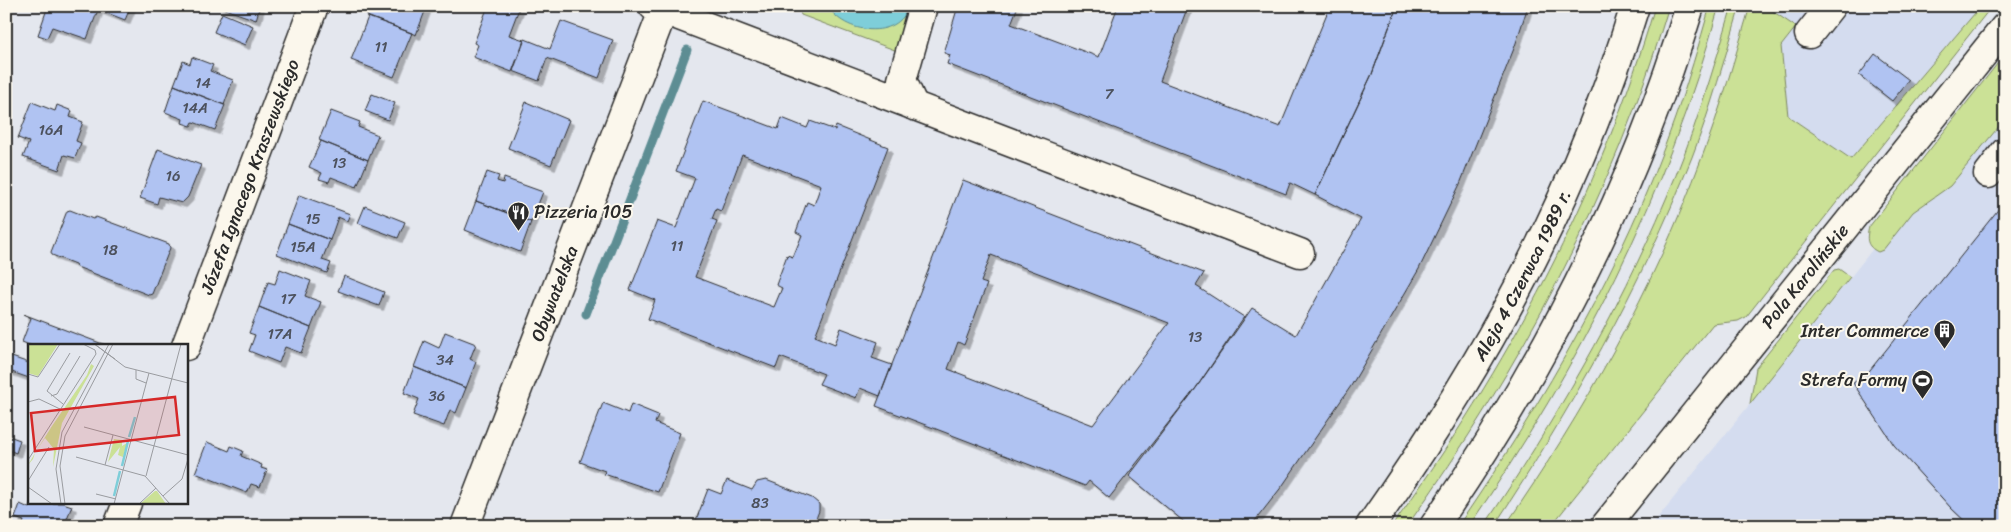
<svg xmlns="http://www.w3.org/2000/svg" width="2011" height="532" font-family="Sriracha,sans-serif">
<defs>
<filter id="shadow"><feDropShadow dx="4.5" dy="4.5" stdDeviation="0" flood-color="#0004"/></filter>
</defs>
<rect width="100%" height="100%" fill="#e4e7ee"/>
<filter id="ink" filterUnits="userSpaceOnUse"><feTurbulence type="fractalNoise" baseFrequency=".02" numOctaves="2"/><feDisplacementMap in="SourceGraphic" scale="10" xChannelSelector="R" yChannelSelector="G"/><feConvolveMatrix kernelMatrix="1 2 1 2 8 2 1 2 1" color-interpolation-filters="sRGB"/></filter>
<g filter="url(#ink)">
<path fill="#d4dcef" d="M1765,6h216l-130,153 -63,-43 -7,-71 15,-18z
M2005,82v444h-354l99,-122z"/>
<path fill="#cbe196" stroke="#7b8660" d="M798,6h115l-13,46 -99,-37z
M1655,6h14c-56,188 -148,361 -262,520h-15c115,-158 208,-332 263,-520z
M1710,6h9c-53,191 -138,357 -250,520h-11c87,-127 166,-262 217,-408 13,-36 24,-74 35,-112z
M1732,6h8c-15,51 -29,102 -48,151 -52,131 -121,252 -198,369h-10c70,-104 133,-211 182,-327 27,-62 47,-128 66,-193z
M1750,6h15l31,21 -15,19 7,70 63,43 130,-153h11l-246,311 -8,4 -25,3 -162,202h-46c79,-114 149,-238 197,-369 19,-49 33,-100 48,-151z
M2005,54v65l-55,67 -37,26 -30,38 -5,2c-12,-6 -12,-13 -9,-25z
M1839,269l11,8 -100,127 6,-36 78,-98z"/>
<path fill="#7eced9" stroke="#5d8d93" d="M828,6h81c-11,35 -66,28 -81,0z"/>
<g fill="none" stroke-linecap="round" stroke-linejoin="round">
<path stroke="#5d8d93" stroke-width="9" d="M586,314l101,-264"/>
</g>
<path fill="#b0c3f2" stroke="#2b2b2b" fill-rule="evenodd" filter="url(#shadow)" d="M48,6h41l9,4 -11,29 -35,-12 -5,11 -9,-3z
M89,6h42l-6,14z
M216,6h44l-4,14z
M368,6h59l-11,29 -49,-19z
M488,6h32l-11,29 15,5 -12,32 -39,-15 5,-12 -4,-2z
M958,6h60l-7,18 88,33 19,-51h70l-28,75 120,46 50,-121h67l-25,68 -57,121 -25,-12 -4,11 -339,-130 3,-9 -6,-2z
M1397,6h131l-13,40 -55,138 -41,85 -68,117 -68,99 -32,41h-62l-60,-50 67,-88 56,-80 44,27 65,-116 -46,-24 57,-121z
M222,13l31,13 -8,19 -31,-13z
M368,17l44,16 -18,44 -43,-17z
M561,21l52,19 -14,38 -52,-20 -8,23 -26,-10 12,-32 25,10z
M1875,54l34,26 -17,21 -33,-26z
M192,57l21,8 -3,6 23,9 -9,25 -50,-20 9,-24 7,3z
M174,85l51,20 -10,25 -22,-8 -2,4 -9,-3 1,-4 -18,-7z
M372,94l23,9 -7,17 -23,-9z
M703,101l75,28 4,-11 25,10 3,-7 25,9 1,-4 52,21 -73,189 20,8 6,-16 37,14 -6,16 20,7 -12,31 -20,-8 -4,10 -37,-14 5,-10 -44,-17 -4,11 -128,-49 7,-19 -25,-10 27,-69 19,7 19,-50 -19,-7zM742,155l79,30 -7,20 -7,-3 -11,30 6,3 -9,22 -6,-2 -11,30 6,3 -8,19 -79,-30 22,-56 -5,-2 4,-10 5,2z
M32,102l23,9 2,-6 15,6 -2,6 13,5 -7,19 5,2 -6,15 -11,-3 -5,15 -36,-13 6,-15 -11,-4z
M526,102l43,18 -18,45 -43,-17z
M331,111l29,11 -2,5 20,8 -10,25 -49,-20z
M321,141l47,19 -11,27 -26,-10 -2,5 -10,-3 3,-6 -13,-6z
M158,149l43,16 -13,32 -6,6 -23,-6 -2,7 -17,-6z
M487,172l12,4 -2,5 6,2 1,-5 39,14 -12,30 -55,-21z
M963,180l241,93 -8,13 48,31 -48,71 -87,110 -20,-17 -4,5 -209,-80zM991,255l178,68 -76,102 -145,-56 10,-27 6,3 23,-61 -6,-2z
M299,195l51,19 -3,7 -9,-4 -8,23 -42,-16z
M476,201l55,21 -11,30 -55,-22z
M2005,201v325h-35l-19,-18 -57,-63 -41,-62 13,-8z
M365,206l40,16 -7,16 -40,-15z
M70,210l23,9 3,-2 73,27 1,4 -18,46 -3,1 -72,-28 -2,-3 -23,-9 -1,-3 16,-41z
M288,224l42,16 -8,20 9,3 -4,10 -50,-19z
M280,269l31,12 -6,15 16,6 -10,26 -52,-21 9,-25 7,2z
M344,276l40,16 -5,14 -41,-15z
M259,307l52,21 -10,25 -16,-6 -6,16 -30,-12 6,-16 -6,-2z
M23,314l85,32h-76l-10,-4 9,-24z
M445,332l31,12 -6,15 6,3 -10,26 -52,-21 10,-26 15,7z
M6,355l23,8v15l-23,-8z
M414,367l52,21 -10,25 -6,-3 -6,16 -31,-11 6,-16 -15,-6z
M603,403l25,10 3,-9 27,11 -3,8 25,10 -22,59 -54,-18 1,-3 -25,-9z
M6,435l14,5 -4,13 -10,-4z
M207,442l22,9 2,-5 12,5 -2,5 21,9 -1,3 6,2 -7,17 -9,-3 -4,9 -52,-20z
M727,480l25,10 5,-8 9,-2 46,18 7,6v7l-5,13 4,2h-115v-3l-7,-3 12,-31 13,5z
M31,503h32l9,3 -8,20h-42l2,-5 -9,-3 5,-14 9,4z"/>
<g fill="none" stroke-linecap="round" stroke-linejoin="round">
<defs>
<g id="minor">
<path d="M653,6l647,247"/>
<path d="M1809,34l22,-28"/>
<path d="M914,106l-12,-26 21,-74"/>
<path d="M1988,174l17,-22"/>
<path id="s1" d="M186,346l128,-340"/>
<path d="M118,526l9,-23"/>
<path id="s2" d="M465,526l200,-520"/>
<path id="s3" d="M1605,526l400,-499"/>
</g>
<g id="major">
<path id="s4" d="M1370,526c116,-164 206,-328 265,-520"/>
<path d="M1434,526c111,-160 199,-334 256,-520"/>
</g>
</defs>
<use href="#minor" stroke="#2b2b2b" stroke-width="31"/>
<use href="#major" stroke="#2b2b2b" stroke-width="31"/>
<use href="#minor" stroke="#fbf7ec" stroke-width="28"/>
<use href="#major" stroke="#fbf7ec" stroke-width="28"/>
</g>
</g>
<defs>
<symbol id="restaurant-pin" viewBox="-11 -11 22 30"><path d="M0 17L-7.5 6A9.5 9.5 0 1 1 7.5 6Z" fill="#2b2b2b" stroke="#fbf7ec"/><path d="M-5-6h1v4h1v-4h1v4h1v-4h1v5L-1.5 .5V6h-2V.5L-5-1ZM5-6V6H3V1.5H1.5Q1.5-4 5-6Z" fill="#fff"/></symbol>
<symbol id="building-pin" viewBox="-11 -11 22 30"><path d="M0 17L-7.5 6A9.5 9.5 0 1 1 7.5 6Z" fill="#2b2b2b" stroke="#fbf7ec"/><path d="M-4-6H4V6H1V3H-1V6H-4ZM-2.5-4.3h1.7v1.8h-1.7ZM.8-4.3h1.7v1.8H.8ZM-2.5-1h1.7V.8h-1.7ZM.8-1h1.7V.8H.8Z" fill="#fff"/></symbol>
<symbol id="stadium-pin" viewBox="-11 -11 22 30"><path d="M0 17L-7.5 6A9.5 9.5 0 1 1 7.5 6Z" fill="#2b2b2b" stroke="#fbf7ec"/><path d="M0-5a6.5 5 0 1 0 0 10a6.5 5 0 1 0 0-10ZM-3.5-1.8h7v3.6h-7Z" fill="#fff"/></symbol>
</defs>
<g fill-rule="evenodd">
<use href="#restaurant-pin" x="506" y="200" width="25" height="34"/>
<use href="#building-pin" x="1932" y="318" width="25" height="34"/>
<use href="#stadium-pin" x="1910" y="368" width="25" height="34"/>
</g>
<g text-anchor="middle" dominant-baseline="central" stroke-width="4" stroke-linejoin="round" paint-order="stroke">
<g font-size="15" fill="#4c515d">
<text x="381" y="47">11</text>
<text x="203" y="83">14</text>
<text x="1109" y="94">7</text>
<text x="195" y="108">14A</text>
<text x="51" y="130">16A</text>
<text x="339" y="163">13</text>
<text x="173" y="176">16</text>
<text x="313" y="219">15</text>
<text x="677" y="246">11</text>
<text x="303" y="247">15A</text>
<text x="110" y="250">18</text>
<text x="288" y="299">17</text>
<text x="280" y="334">17A</text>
<text x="1195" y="337">13</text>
<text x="445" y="360">34</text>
<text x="437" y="396">36</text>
<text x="760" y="503">83</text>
</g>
<g font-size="18" fill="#2b2b2b" stroke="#fbf7ec">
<text stroke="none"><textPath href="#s1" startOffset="181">Józefa Ignacego Kraszewskiego</textPath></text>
<text stroke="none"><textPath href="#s4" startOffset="294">Aleja 4 Czerwca 1989 r.</textPath></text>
<text stroke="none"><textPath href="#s3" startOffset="320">Pola Karolińskie</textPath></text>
<text stroke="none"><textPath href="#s2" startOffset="249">Obywatelska</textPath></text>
</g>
<g font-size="18" fill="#2b2b2b" stroke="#fbf7ec" text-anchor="end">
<text x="534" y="212" text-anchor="start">Pizzeria 105</text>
<text x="1929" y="331">Inter Commerce</text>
<text x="1907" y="380">Strefa Formy</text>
</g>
</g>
<g transform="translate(28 344)">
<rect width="160" height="160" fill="#e4e7ee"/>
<path d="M0,0h30l-20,32 -10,-3zM63,20l3,2 -32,57 -9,44 1,-18 -9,-11 -10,15 -2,6 -5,6 7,-12 17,-27 35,-51zM86,95l8,1v6l5,-3 -4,14 -5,-2 2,-8 -12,15zM129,147l9,13h-26l15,-13z" fill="#cbe196"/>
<path fill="none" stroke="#7eced9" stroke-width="2.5" d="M101,93l6,-20M94,122l6,-25M86,152l6,-25"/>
<path fill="none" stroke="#9a9ca0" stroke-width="1" d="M66,0l21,15M68,1l29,22 63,16M108,26v9l10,4M0,30l10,3 22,-33M23,52l6,-2 23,-38M0,58l11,-3 21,10M35,60l-16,-13 23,-38M56,83l104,28M48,113l69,19 25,28M0,116l68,-106 -1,-4 -12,-6M77,121l8,-30M118,132l35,-132M0,137l21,-34M0,143l24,17M68,150l20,5M135,152l19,-17 6,-20M33,160l-5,-35 6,-37 47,-88M37,160l-5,-38 5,-30 48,-92M86,160l35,-131M111,160l17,-16"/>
<path fill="#d62828" fill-opacity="0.15" stroke="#d62828" stroke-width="2.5" d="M147,53l4,38 -144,16 -4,-38z"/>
<rect width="160" height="160" fill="none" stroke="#2b2b2b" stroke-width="2.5"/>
</g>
<rect width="2011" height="532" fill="none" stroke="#fbf7ec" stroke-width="25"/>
<rect x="12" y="12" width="1986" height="507" fill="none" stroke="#2b2b2b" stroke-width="2" filter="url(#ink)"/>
</svg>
